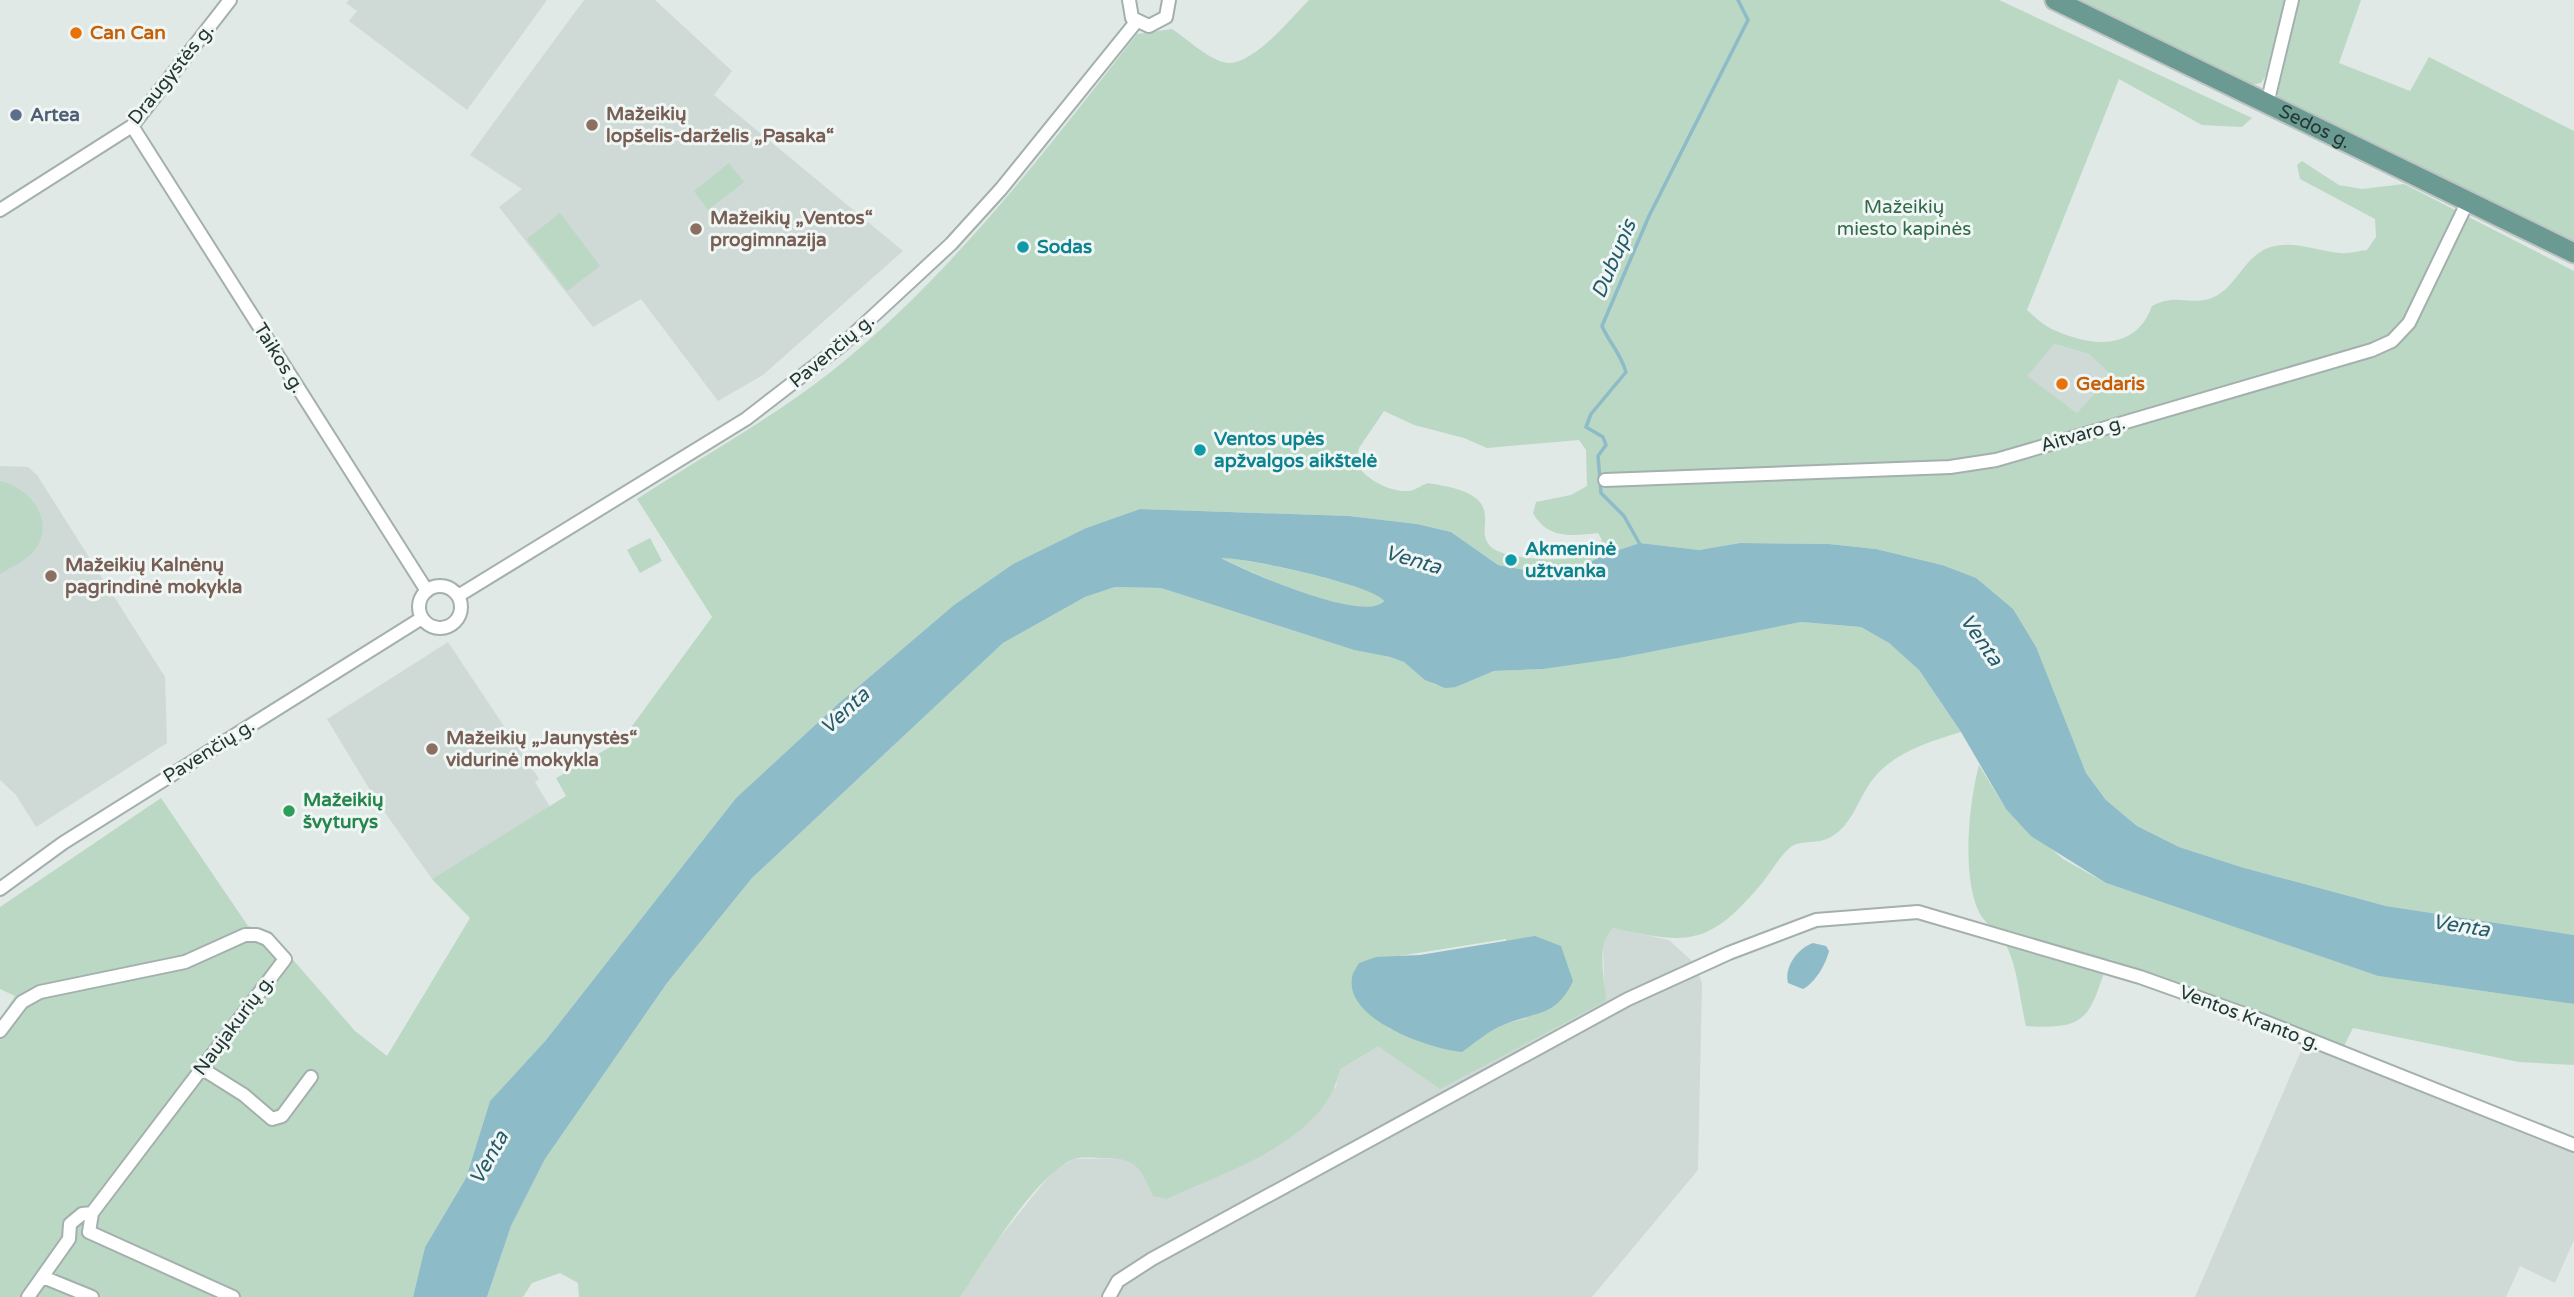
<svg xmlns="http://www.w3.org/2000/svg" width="2574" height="1297" font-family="'Varela Round',sans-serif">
<rect width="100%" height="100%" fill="#e0e9e6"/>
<path fill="#cfd9d5" d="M349,0h198l-80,110 -118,-89 8,-10 -11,-8z
M584,0h71l77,71 -18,24 189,156 -140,124 -45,26 -77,-102 -48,28 -94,-120 23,-18 -52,-34z
M2053,344l36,10 22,21 -34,38 -51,-37z
M0,466l28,1 9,8 128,202 2,66 -131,84 -20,-32 -16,-15z
M448,642l91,137 -4,3 15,25 -118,72 -56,-79 -49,-81z
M1613,928l56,12 25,23 8,20 -4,187 -106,127h-632l32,-50 62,-77 21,-11 50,-1 16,10 12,28 183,-109 3,-18 39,-24 227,-44 -2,-54 3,-13z
M2304,1044l270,109v87l-19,43 -35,-17 -14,31h-311z"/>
<path fill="#bbd8c5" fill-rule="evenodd" d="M1309,0h690l253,118 -10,9 -40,-2 -83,-46 -92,231c8,7 17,16 27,20 37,17 82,21 98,-24 24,-13 35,-1 57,-7 27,-8 34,-44 62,-52 23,-7 45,4 69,6 9,1 18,-2 27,-3l9,-13 -1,-18 -75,-40 -3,-14 5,-4 37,24 23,4 42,-5 170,87v664l-188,-29 -145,-39 -62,-20 -42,-21 -31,-26 -20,-27 -16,-39 -128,-169 -66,-16 -47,-5 -89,-1 -41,7 -59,-7 -34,11 -32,16 -38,2 -38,-7 -47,-33 -34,-8 -68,-8 -209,-7 -54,19 -73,36 -59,41 -115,98 -103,95 -190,242 -56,61 -24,77 -41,69 -12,50h-413v-278l15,-23 -15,-7v-82l161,-109 87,128 20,5 87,100 32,25 83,-138 -38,-39 134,-83 -10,-18 65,-37 91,-124 -75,-118c64,-42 134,-80 195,-128 118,-94 212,-218 305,-337l35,-5c15,10 34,28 51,33 26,9 69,-45 86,-62zM2054,344l35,10 22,21 -34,38 -50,-37zM1384,411l30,14 50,13 23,10 92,-8 7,10 1,36 -16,9 -35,7 -3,11c14,26 39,23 65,20l4,7c-3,3 -7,10 -10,12 -16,12 -88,8 -101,-5 -10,-10 -5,-19 -6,-31 -1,-26 -37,-29 -57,-33 -7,2 -13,8 -20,8 -19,1 -43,-12 -52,-28l3,-15z
M2077,0h208l-20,77 -4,6 -11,2z
M2298,0h63l-22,63 71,28 19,-34 145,74v111l-290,-140 -7,-8v-10z
M729,163l15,19 -36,28 -14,-19z
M560,213l40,53 -33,25 -40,-52z
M0,481c33,7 60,47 29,75 -8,7 -20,12 -29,18z
M650,538l12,23 -22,12 -13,-23z
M1219,557c25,2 155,26 165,44 -21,24 -138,-31 -165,-44z
M1115,587l46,1 193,62 36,7 14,5 31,23 21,2 38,-16 49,-2 258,-47 60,5 28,16 30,27 42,62c-33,10 -70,21 -91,51 -13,19 -19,44 -41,55 -11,6 -27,2 -37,8 -11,8 -21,26 -30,37 -53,63 -72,62 -149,45 -18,16 -8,51 -7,73l-166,88 -62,-43 -38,23c-15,73 -114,102 -174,130l-13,-3c-13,-29 -16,-38 -49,-38 -10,0 -23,-2 -32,2 -38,17 -88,101 -112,137h-381l-1,-14 -18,-10 -28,10 -9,14h-36l24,-71 34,-67 122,-176 85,-105 251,-235 82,-46zM1506,939l21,80 -23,5 -16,9 -98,-4 -34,-30 43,-43z
M1979,765l27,44 57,50 43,24 272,93 196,28v61l-55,-3 -166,-34 -10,20 -234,-89c-20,53 -16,72 -83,67 -6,-25 -8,-56 -19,-79 -6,-12 -20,-21 -27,-33 -19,-36 -11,-111 -1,-149z"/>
<path fill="#8ebbc8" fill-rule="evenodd" d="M1140,509l209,7 68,8 34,8 47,33 38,7 38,-2 32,-16 34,-11 59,7 41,-7 89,1 47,5 66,16 34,13 37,31 23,38 50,126 20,27 31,26 42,21 62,20 145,39 188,29v69l-196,-28 -272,-93 -75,-47 -25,-27 -45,-77 -42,-62 -30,-27 -28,-16 -60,-5 -182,36 -76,11 -49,2 -38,16 -11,1 -20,-8 -21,-18 -14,-5 -36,-7 -193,-62 -46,-1 -30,10 -82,46 -251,235 -85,105 -122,176 -34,67 -24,71h-74l12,-50 41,-69 24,-77 56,-61 190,-242 103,-95 115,-98 59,-41 73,-36zM1221,558c22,-1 154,27 163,43 -20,23 -138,-30 -163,-43z
M1535,936l26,10 12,35c-17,37 -38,30 -70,44 -15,6 -28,18 -41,27 -32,-3 -117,-32 -110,-74 0,-5 5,-11 7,-15l17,-6 44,-2z
M1813,943l13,3 3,5c-3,13 -14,32 -26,38l-15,-6c-4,-16 10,-35 25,-40z"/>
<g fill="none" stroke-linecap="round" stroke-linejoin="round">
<path stroke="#8ebbc8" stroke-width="3.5" d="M1642,548l-18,-32 -23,-23 -3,-37 8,-11 -3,-8 -17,-10 5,-13 35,-42c-6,-20 -16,-28 -24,-46l47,-110 99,-196 -10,-20"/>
<defs>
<path id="street" d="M1129,0l3,18 17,8 17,-9 3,-17
M2267,104l25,-104
M132,126l295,465
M0,210l132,-84 98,-126
M1605,480l345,-13 46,-7 376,-110 20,-9 17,-18 59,-122
M419 607a21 21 0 1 1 42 0a21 21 0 1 1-42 0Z
M458,596l288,-177 96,-74 109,-101 50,-55 135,-167
M0,889l63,-46 359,-225
M0,1031l22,-29 18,-10 145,-30 60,-27h12l10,4 18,20 -193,254 -3,19 144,65
M201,1068l43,27 28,24 10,-3 29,-39
M43,1277l49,20
M28,1297l41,-58 1,-15 12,-10 10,-1
M1109,1297l9,-16 34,-22 476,-260 101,-46 87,-33 102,-8 222,65 118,42 316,126"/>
<g id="primary">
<path id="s1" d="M2055,0l519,253"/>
</g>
</defs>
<use href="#street" stroke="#a4b0ad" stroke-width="16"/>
<use href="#primary" stroke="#bdc3c2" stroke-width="23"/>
<use href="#street" stroke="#fff" stroke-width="12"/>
<use href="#primary" stroke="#6a9a91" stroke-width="19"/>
</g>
<g fill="#e8710a" stroke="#f0f6f4" stroke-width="2.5">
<circle cx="76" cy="33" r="7"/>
<circle cx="2062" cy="384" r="7"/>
</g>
<circle fill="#5c6f8a" stroke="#f0f6f4" stroke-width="2.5" cx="16" cy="115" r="7"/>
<g fill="#8d6e63" stroke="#f0f6f4" stroke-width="2.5">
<circle cx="592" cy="125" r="7"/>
<circle cx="696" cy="229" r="7"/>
<circle cx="51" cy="576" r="7"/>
<circle cx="432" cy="749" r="7"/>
</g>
<g fill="#0f9aa8" stroke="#f0f6f4" stroke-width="2.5">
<circle cx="1023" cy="247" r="7"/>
<circle cx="1200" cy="450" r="7"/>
<circle cx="1511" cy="560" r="7"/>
</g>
<circle fill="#2e9e5b" stroke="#f0f6f4" stroke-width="2.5" cx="289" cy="811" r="7"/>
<g text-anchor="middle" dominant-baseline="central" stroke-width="6" stroke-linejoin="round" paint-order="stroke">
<g font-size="19" font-weight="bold" fill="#c56008" stroke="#f0f6f4" text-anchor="start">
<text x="90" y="33">Can Can</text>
<text x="2076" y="384">Gedaris</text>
</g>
<g font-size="19" fill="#233733" stroke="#f0f6f4">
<text transform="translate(171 74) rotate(-51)">Draugystės g.</text>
<text stroke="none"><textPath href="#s1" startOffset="289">Sedos g.</textPath></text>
<text transform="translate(832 351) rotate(-40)">Pavenčių g.</text>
<text transform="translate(279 358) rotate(58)">Taikos g.</text>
<text transform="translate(2083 434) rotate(-16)">Aitvaro g.</text>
<text transform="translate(209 751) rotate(-32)">Pavenčių g.</text>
<text transform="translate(2250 1018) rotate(21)">Ventos Kranto g.</text>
<text transform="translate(234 1025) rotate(-53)">Naujakurių g.</text>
</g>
<g font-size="19" font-weight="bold" fill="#785e54" stroke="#f0f6f4" text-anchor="start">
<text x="606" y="114">Mažeikių<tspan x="606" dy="22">lopšelis-darželis „Pasaka“</tspan></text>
<text x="710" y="218">Mažeikių „Ventos“<tspan x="710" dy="22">progimnazija</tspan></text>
<text x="65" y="565">Mažeikių Kalnėnų<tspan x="65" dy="22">pagrindinė mokykla</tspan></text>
<text x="446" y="738">Mažeikių „Jaunystės“<tspan x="446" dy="22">vidurinė mokykla</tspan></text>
</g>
<g font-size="19" font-weight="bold" fill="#4e5e75" stroke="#f0f6f4" text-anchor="start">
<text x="30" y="115">Artea</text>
</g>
<g font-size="19" fill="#32694b" stroke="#f0f6f4">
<text x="1904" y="207">Mažeikių<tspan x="1904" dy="22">miesto kapinės</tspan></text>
</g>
<g font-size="19" font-weight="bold" fill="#0d838f" stroke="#f0f6f4" text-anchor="start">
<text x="1037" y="247">Sodas</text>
<text x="1214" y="439">Ventos upės<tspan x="1214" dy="22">apžvalgos aikštelė</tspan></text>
<text x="1525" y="549">Akmeninė<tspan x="1525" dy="22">užtvanka</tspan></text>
</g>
<g font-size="19" font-weight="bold" fill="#27864d" stroke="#f0f6f4" text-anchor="start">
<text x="303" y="800">Mažeikių<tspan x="303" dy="22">švyturys</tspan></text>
</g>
<g font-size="21" font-style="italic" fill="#245b6c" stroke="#f0f6f4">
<text transform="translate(1614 259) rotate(-67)">Dubupis</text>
<text transform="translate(1413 560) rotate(16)">Venta</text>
<text transform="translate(1981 640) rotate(55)">Venta</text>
<text transform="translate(845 711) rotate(-43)">Venta</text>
<text transform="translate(2461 926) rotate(9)">Venta</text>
<text transform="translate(489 1158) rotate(-61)">Venta</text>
</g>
</g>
</svg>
